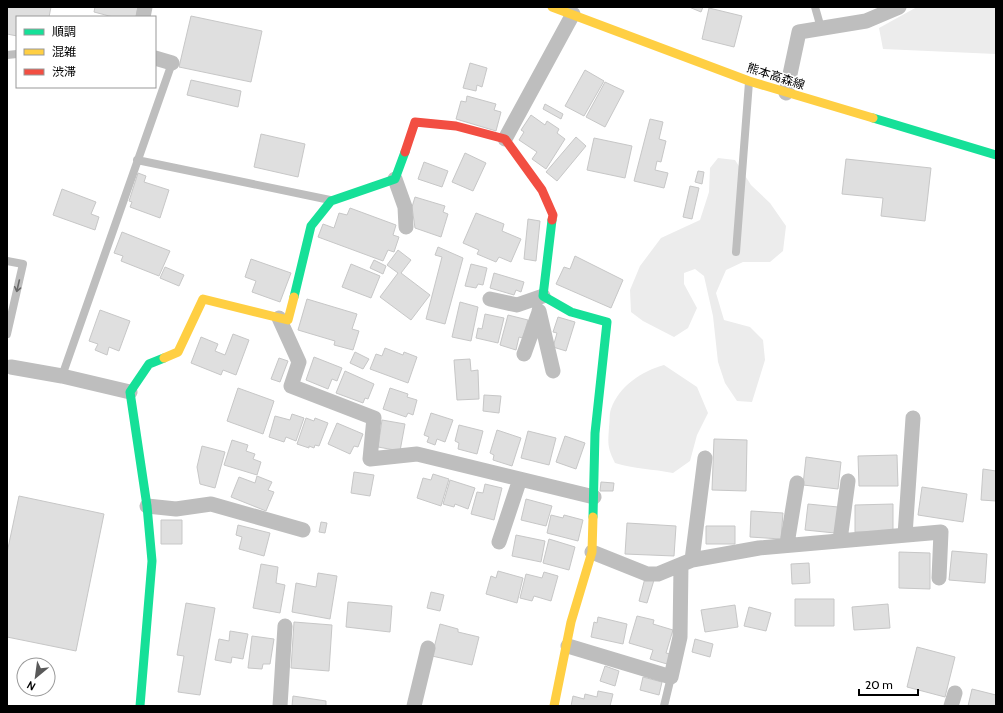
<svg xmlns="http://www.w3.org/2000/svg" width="1003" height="713" font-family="Cabin,'Noto Sans JP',sans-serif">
<rect width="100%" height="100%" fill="#fff"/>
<path fill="#ececec" d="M917,7h79v47l-113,-5 -4,-21z
M718,158l17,2 16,25 19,18 16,23 -3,25 -13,11h-27l-17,8 -10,23 8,27 26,7 13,13 2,20 -13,42 -15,-1 -12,-18 -7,-21 -5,-46 -9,-40 -9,-7 -11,4v11l13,24 -9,20 -14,9 -31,-16 -12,-9 -1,-22 10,-24 21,-28 39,-18 9,-28 1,-24z
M664,365l33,22 11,26 -11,22 -7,26 -17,12c-20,-4 -39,-4 -58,-10 -8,-16 -7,-19 -6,-36 1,-5 0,-13 2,-18 8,-23 31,-38 53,-44z"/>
<path fill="#dfdfdf" stroke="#c7c7c7" d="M7,7h44l-2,10h-32v19l-10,-2z
M95,7h43l-2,10h-23l-19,-5z
M689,7h14l-2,5z
M709,8l33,8 -8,31 -32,-8z
M191,16l71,15 -11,51 -72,-15z
M470,63l17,5 -5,19 -5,-2 -1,6 -13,-3z
M585,70l19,11 -20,35 -19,-10z
M191,80l50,11 -3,16 -51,-12z
M605,82l19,9 -19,36 -19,-10z
M467,96l29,8 -2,6 7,2 -5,19 -40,-12 5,-18 5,1z
M545,104l18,10 -2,5 -18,-10z
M531,115l14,10 2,-4 12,8 -2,4 8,6 -19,30 -14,-10 5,-7 -18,-12 5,-8 -3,-2z
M650,119l13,3 -4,17 7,2 -5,21 -4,-1 -2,9 13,3 -4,15 -30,-7z
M261,134l44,10 -7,33 -44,-10z
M576,137l10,9 -29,35 -11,-9z
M594,138l38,8 -7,32 -38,-8z
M465,153l21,10 -13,28 -21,-9z
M846,159l85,9 -6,53 -44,-5 2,-18 -41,-4z
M424,162l24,9 -6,16 -24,-8z
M698,171l6,1 -2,12 -7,-2z
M138,173l8,3 -2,6 25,8 -9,28 -30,-11 2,-5 -3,-1z
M690,186l9,2 -7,31 -9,-2z
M62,189l34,13 -5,12 8,3 -4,13 -42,-15z
M415,197l30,9 -2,6 5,2 -7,23 -26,-9 -3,-21z
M350,208l46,17 -3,10 6,2 -5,15 -6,-2 -5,11 -65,-24 5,-13 11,4 5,-15 8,2z
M476,213l28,11 -2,7 19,8 -10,23 -12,-5 -3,5 -19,-8 2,-4 -16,-7z
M528,219l12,2 -4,40 -12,-2z
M122,232l48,19 -11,25 -38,-15 2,-5 -9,-3z
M438,247l25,11 -18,66 -19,-5 16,-62 -7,-2z
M398,250l13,10 -10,13 29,22 -19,25 -31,-23 18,-24 -11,-8z
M575,256l48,24 -12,28 -55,-24 8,-17 6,2z
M251,259l40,14 -11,29 -28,-10 4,-11 -11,-4z
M374,260l12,6 -3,8 -13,-6z
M351,264l29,12 -9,22 -29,-11z
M471,264l16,4 -4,17 -5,-1 -2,4 -11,-2z
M165,267l19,8 -5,11 -19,-8z
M494,273l30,9 -3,10 -5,-2 -2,5 -24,-7z
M307,299l50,15 -5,15 7,2 -6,19 -19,-5 1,-4 -37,-11z
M460,302l18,5 -7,34 -19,-4z
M100,310l30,11 -11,30 -10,-4 -2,8 -12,-5 3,-6 -9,-3z
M485,314l19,4 -6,25 -22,-5 2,-10 4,1z
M508,315l20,5 -5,18 -4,-1 -3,13 -16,-5z
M558,317l17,5 -9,29 -13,-4 4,-14 -4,-1z
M233,334l16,6 -13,35 -13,-5 -2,5 -30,-12 10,-26 17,7 -3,7 10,4z
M385,348l18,7 1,-3 13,5 -9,26 -38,-14 6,-15 6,2z
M355,352l14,7 -6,10 -13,-6z
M314,357l28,11 -5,13 -5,-2 -4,10 -22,-9z
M279,358l9,3 -8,21 -9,-3z
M470,359l1,12 7,-1 1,29 -22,1 -3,-40z
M345,371l29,13 -6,15 -3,-1 -2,5 -27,-10z
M238,388l36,13 -11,33 -36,-13z
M390,388l18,6 -1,3 10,3 -4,15 -5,-2 -2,4 -23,-8z
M484,395l17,1 -2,17 -16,-2z
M431,413l22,7 -8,22 -8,-3 -2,6 -8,-3 2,-5 -5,-2z
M292,414l12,4 -8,23 -10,-4 -2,5 -15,-5 6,-21 15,4z
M306,418l8,3 1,-3 13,5 -9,23 -4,-1 -1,3 -5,-2v2l-12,-4z
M382,420l23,4 -5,27 -22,-4z
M337,423l26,11 -5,13 -4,-1 -4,8 -22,-10z
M459,425l24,6 -6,23 -19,-5 1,-6 -4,-2z
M497,430l24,8 -9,28 -19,-6 1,-5 -4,-2z
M528,431l28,7 -7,27 -28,-7z
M565,436l20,7 -9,26 -20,-7z
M714,439l33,1 -1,51 -34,-1z
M232,440l16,5 -2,6 9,3 -2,5 8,3 -4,13 -33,-10z
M202,446l23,6 -10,36 -15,-4 -3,-17z
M897,455l1,31h-39l-1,-30z
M806,457l35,5 -3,27 -35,-4z
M983,469l13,2v30l-15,-1z
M354,472l20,3 -4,21 -19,-3z
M433,474l16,5 -8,27 -24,-8 6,-20 8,2z
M257,476l15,6 -4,8 6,2 -8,19 -35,-14 8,-20 16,6z
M450,480l25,8 -7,21 -13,-5 -1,3 -11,-3z
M601,482l13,1 -1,8h-13z
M485,484l17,4 -8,32 -23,-6 6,-22 6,1z
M922,487l45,7 -4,28 -45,-7z
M19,496l85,18 -28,137 -69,-14v-84z
M526,499l26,7 -6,20 -25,-6z
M808,504l30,3 -3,26 -30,-3z
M893,504v28h-38v-27z
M751,511l32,2 -2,26 -31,-2z
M551,515l12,3 1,-3 19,5 -5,21 -31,-8z
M161,520h21v24h-21z
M321,522l6,1 -2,10 -6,-1z
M627,523l49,3 -2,30 -49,-2z
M238,525l32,8 -6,23 -25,-7 3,-12 -6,-2z
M706,526h29v18h-29z
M516,535l29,6 -4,21 -29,-6z
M549,539l26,8 -6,23 -26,-7z
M952,551l35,3 -2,29 -36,-3z
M899,552l31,1v36l-31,-1z
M809,563l1,20 -18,1 -1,-20z
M261,564l17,3 -2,16 9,2 -5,28 -27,-5z
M498,571l25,7 -6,25 -31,-9 5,-18 5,2z
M544,572l14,4 -7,25 -17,-5 -2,5 -12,-3 6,-24 16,4z
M318,573l19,3 -7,43 -38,-7 4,-29 20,4z
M645,578l9,2 -7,23 -8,-2z
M431,592l13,3 -4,16 -13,-3z
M795,599h39v27h-39z
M348,602l44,4 -2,26 -44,-5z
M186,603l29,5 -15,87 -22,-3 6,-36 -7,-1z
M888,604l2,24 -36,2 -2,-23z
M735,605l3,22 -33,5 -4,-22z
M749,607l22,6 -5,18 -22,-5z
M637,616l17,4 -1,4 20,6 -7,23 4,1 -3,10 -17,-5 3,-9 -24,-7z
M598,617l29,7 -4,20 -32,-7 3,-15 3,1z
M294,622l38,3 -3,46 -38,-3z
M440,624l18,5v3l21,5 -7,28 -40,-9z
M230,631l18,3 -5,25 -11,-2 -1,6 -16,-3 4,-21 10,2z
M252,636l22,3 -4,25h-7l-1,5 -14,-1z
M695,639l18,5 -3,13 -18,-5z
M917,647l38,10 -10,40 -38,-10z
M605,666l14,5 -4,15 -15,-5z
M643,677l19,5 -3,13 -19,-5z
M972,689l24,6v11h-28z
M598,691l15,3 -3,12h-39l2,-10 11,3 1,-5 12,3z
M293,696l33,5v5h-34z"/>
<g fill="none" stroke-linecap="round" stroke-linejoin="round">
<path stroke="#bebebe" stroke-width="8" d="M815,7l6,21
M7,55l10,-1
M137,160l193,40
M736,252l13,-170
M7,261l16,3 -16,70
M62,376l110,-313
M664,706l7,-29"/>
<path stroke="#bebebe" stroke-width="15" d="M143,17l2,-10
M155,58l17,5
M786,93l13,-61 67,-11 33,-14
M505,139l68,-125
M395,179l10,28 1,20
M490,299l27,6 26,-9
M539,311l14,60
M279,318l20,44 -8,24 83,32 -4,41 47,-5 177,43
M524,354l15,-42
M11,367l51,9 68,16
M147,506l29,3 35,-5 92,26
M905,535l8,-117
M840,540l8,-59
M499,542l21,-63
M787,544l10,-61
M592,552l55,22h11l34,-14 67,-12 182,-16 -2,46
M692,560l13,-102
M568,646l103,31 9,-40 1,-72
M280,706l5,-80
M414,706l14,-58
M951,706l4,-13"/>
<path stroke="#16e098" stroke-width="9" d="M873,118l123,37
M552,220l-9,76 28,16 36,10 -12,111 -2,84
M294,297l17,-71 20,-25 64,-22 10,-27
M140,706l12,-145 -5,-55 -17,-114 19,-28 15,-6"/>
<path stroke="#ffcf43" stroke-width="9" d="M552,7l197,74 124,37
M164,358l14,-6 25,-53 85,21 6,-23
M554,706l17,-84 21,-70 1,-35"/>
<path stroke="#f24e42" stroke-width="9" d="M405,152l10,-30 41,4 49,13 37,51 11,25 -1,5"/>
</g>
<defs><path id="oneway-shaft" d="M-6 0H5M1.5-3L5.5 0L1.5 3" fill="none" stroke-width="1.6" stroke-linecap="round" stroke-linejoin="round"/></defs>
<use stroke="#686868" href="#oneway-shaft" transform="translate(18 286) rotate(103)"/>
<g text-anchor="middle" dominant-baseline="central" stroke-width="3" stroke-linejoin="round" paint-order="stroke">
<g font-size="12" fill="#000" stroke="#fff">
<text transform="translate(776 76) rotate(18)">熊本高森線</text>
</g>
</g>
<rect width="1003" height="713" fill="none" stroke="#000000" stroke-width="16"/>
<rect x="16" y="16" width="140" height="72" fill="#ffffff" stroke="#999999"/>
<rect x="24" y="29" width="20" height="6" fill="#16e098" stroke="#999999"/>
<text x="52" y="36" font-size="12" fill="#000000">順調</text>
<rect x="24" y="49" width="20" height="6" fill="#ffcf43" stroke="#999999"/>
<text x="52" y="56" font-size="12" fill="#000000">混雑</text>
<rect x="24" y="69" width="20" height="6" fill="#f24e42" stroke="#999999"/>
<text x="52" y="76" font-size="12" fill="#000000">渋滞</text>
<g transform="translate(36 677) rotate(209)"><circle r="19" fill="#ffffff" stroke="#999999"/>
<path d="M0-3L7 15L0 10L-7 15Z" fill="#595959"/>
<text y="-6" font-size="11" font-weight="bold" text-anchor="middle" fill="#000000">N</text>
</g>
<path d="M859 689v6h59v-6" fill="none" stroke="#000000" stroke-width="2"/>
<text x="865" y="689" font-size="12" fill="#000000" stroke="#ffffff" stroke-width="3" paint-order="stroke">20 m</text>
</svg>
